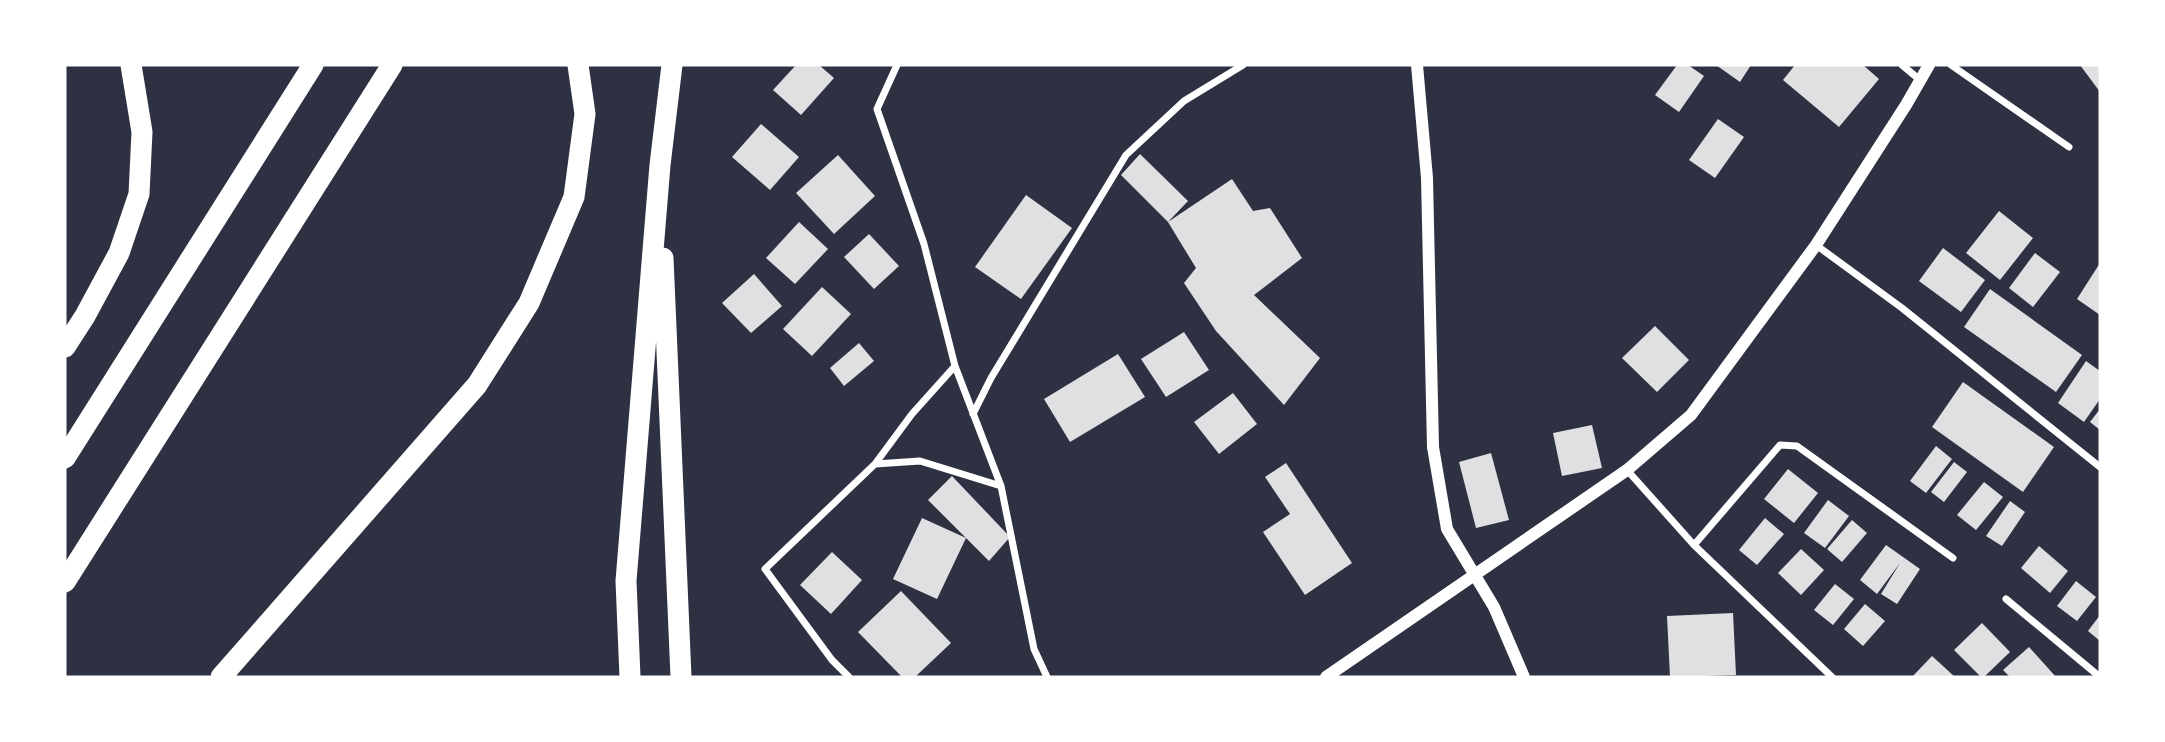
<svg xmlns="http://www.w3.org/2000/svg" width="2165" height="742" font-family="Lora,serif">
<rect width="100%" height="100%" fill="#2d3142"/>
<path fill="#e0e0e3" d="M796,65h23l15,13 -33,37 -28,-25z
M1677,65h11l16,11 -25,36 -24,-17z
M1716,65h35l-11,17z
M1795,65h68l16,14 -40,48 -56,-47z
M2080,65h20v27z
M1718,119l26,18 -29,41 -26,-18z
M761,124l38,33 -29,33 -38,-33z
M1140,154l48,47 -20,21 64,-43 21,32 17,-3 32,50 -48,37 66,63 -36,47 -68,-74 -32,-48 12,-15 -28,-46 -47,-47z
M838,155l37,41 -41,38 -38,-41z
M1026,195l46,33 -51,71 -46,-32z
M1999,211l34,27 -33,42 -34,-27z
M799,222l29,27 -33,35 -29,-26z
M869,234l30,32 -25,23 -30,-32z
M1943,248l42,32 -24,32 -42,-31z
M2035,253l25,19 -27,35 -24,-19z
M2100,263v52l-23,-16z
M754,274l28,32 -31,27 -29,-30z
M822,287l29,27 -39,42 -29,-27z
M1990,289l92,66 -26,37 -92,-65z
M1655,326l34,34 -32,32 -35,-34z
M1184,332l25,38 -43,27 -25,-38z
M859,343l15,18 -30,25 -14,-18z
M1118,354l27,43 -75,45 -26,-43z
M2086,361l14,10v28l-16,23 -26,-19z
M1963,382l91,65 -31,45 -91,-65z
M1233,393l24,31 -38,30 -25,-32z
M2100,409v21l-10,-8z
M1592,425l10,43 -40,8 -9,-43z
M1936,446l16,13 -26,34 -16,-12z
M1491,453l18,67 -33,8 -17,-66z
M1954,462l13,10 -23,30 -13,-10z
M1286,463l66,100 -47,32 -42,-63 27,-18 -25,-37z
M1788,469l30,24 -24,30 -30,-24z
M952,476l58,61 -21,24 -61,-61z
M1984,482l19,15 -27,33 -19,-15z
M1828,500l21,16 -24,32 -21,-15z
M2010,501l15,11 -23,34 -16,-10z
M922,518l44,20 -29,61 -44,-20z
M1765,518l19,16 -27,31 -18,-15z
M1852,520l15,13 -25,29 -15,-13z
M1886,545l34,24 -23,35 -16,-10 19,-31 -23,31 -17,-14z
M2039,546l29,25 -18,22 -29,-25z
M1801,549l23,21 -23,25 -23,-22z
M832,552l30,28 -31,34 -31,-29z
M2076,581l20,16 -19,24 -20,-15z
M1835,584l19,15 -21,26 -19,-15z
M901,591l50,52 -36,34h-13l-44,-45z
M1865,604l20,17 -22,25 -19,-17z
M1733,613l3,62 -66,2 -3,-61z
M2100,615v26l-12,-10z
M1982,623l28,29 -26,25h-3l-27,-27z
M2029,647l27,30h-46l-7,-7z
M1932,656l23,21h-43z"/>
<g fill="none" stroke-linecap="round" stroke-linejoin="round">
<path stroke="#fff" stroke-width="7" d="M897,65l-20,44 47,135 31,122 46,120 33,163 13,28
M1902,65l18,15
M1951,65l118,82
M1816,245l86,63 198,159
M973,414l18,-36 135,-223 58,-54 59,-36
M875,464l37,-50 43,-48
M1627,470l67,75 138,132
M1694,545l86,-100 17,1 156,112
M2006,599l94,78
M849,677l-17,-17 -67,-91 110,-105 45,-3 81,25"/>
<path stroke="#fff" stroke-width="12" d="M1417,65l10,113 6,269 14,82 47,78 30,70
M1326,677l301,-207 64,-55 125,-170 90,-140 23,-40"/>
<path stroke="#fff" stroke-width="21" d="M663,258l18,419
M65,347l20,-31 34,-63 20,-59 3,-62 -11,-67
M65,458l248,-393
M65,582l327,-517
M221,677l256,-292 52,-82 45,-106 11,-83 -7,-49
M630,677l-4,-96 34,-416 12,-100"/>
</g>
<rect width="2165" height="742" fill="none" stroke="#ffffff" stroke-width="133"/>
</svg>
